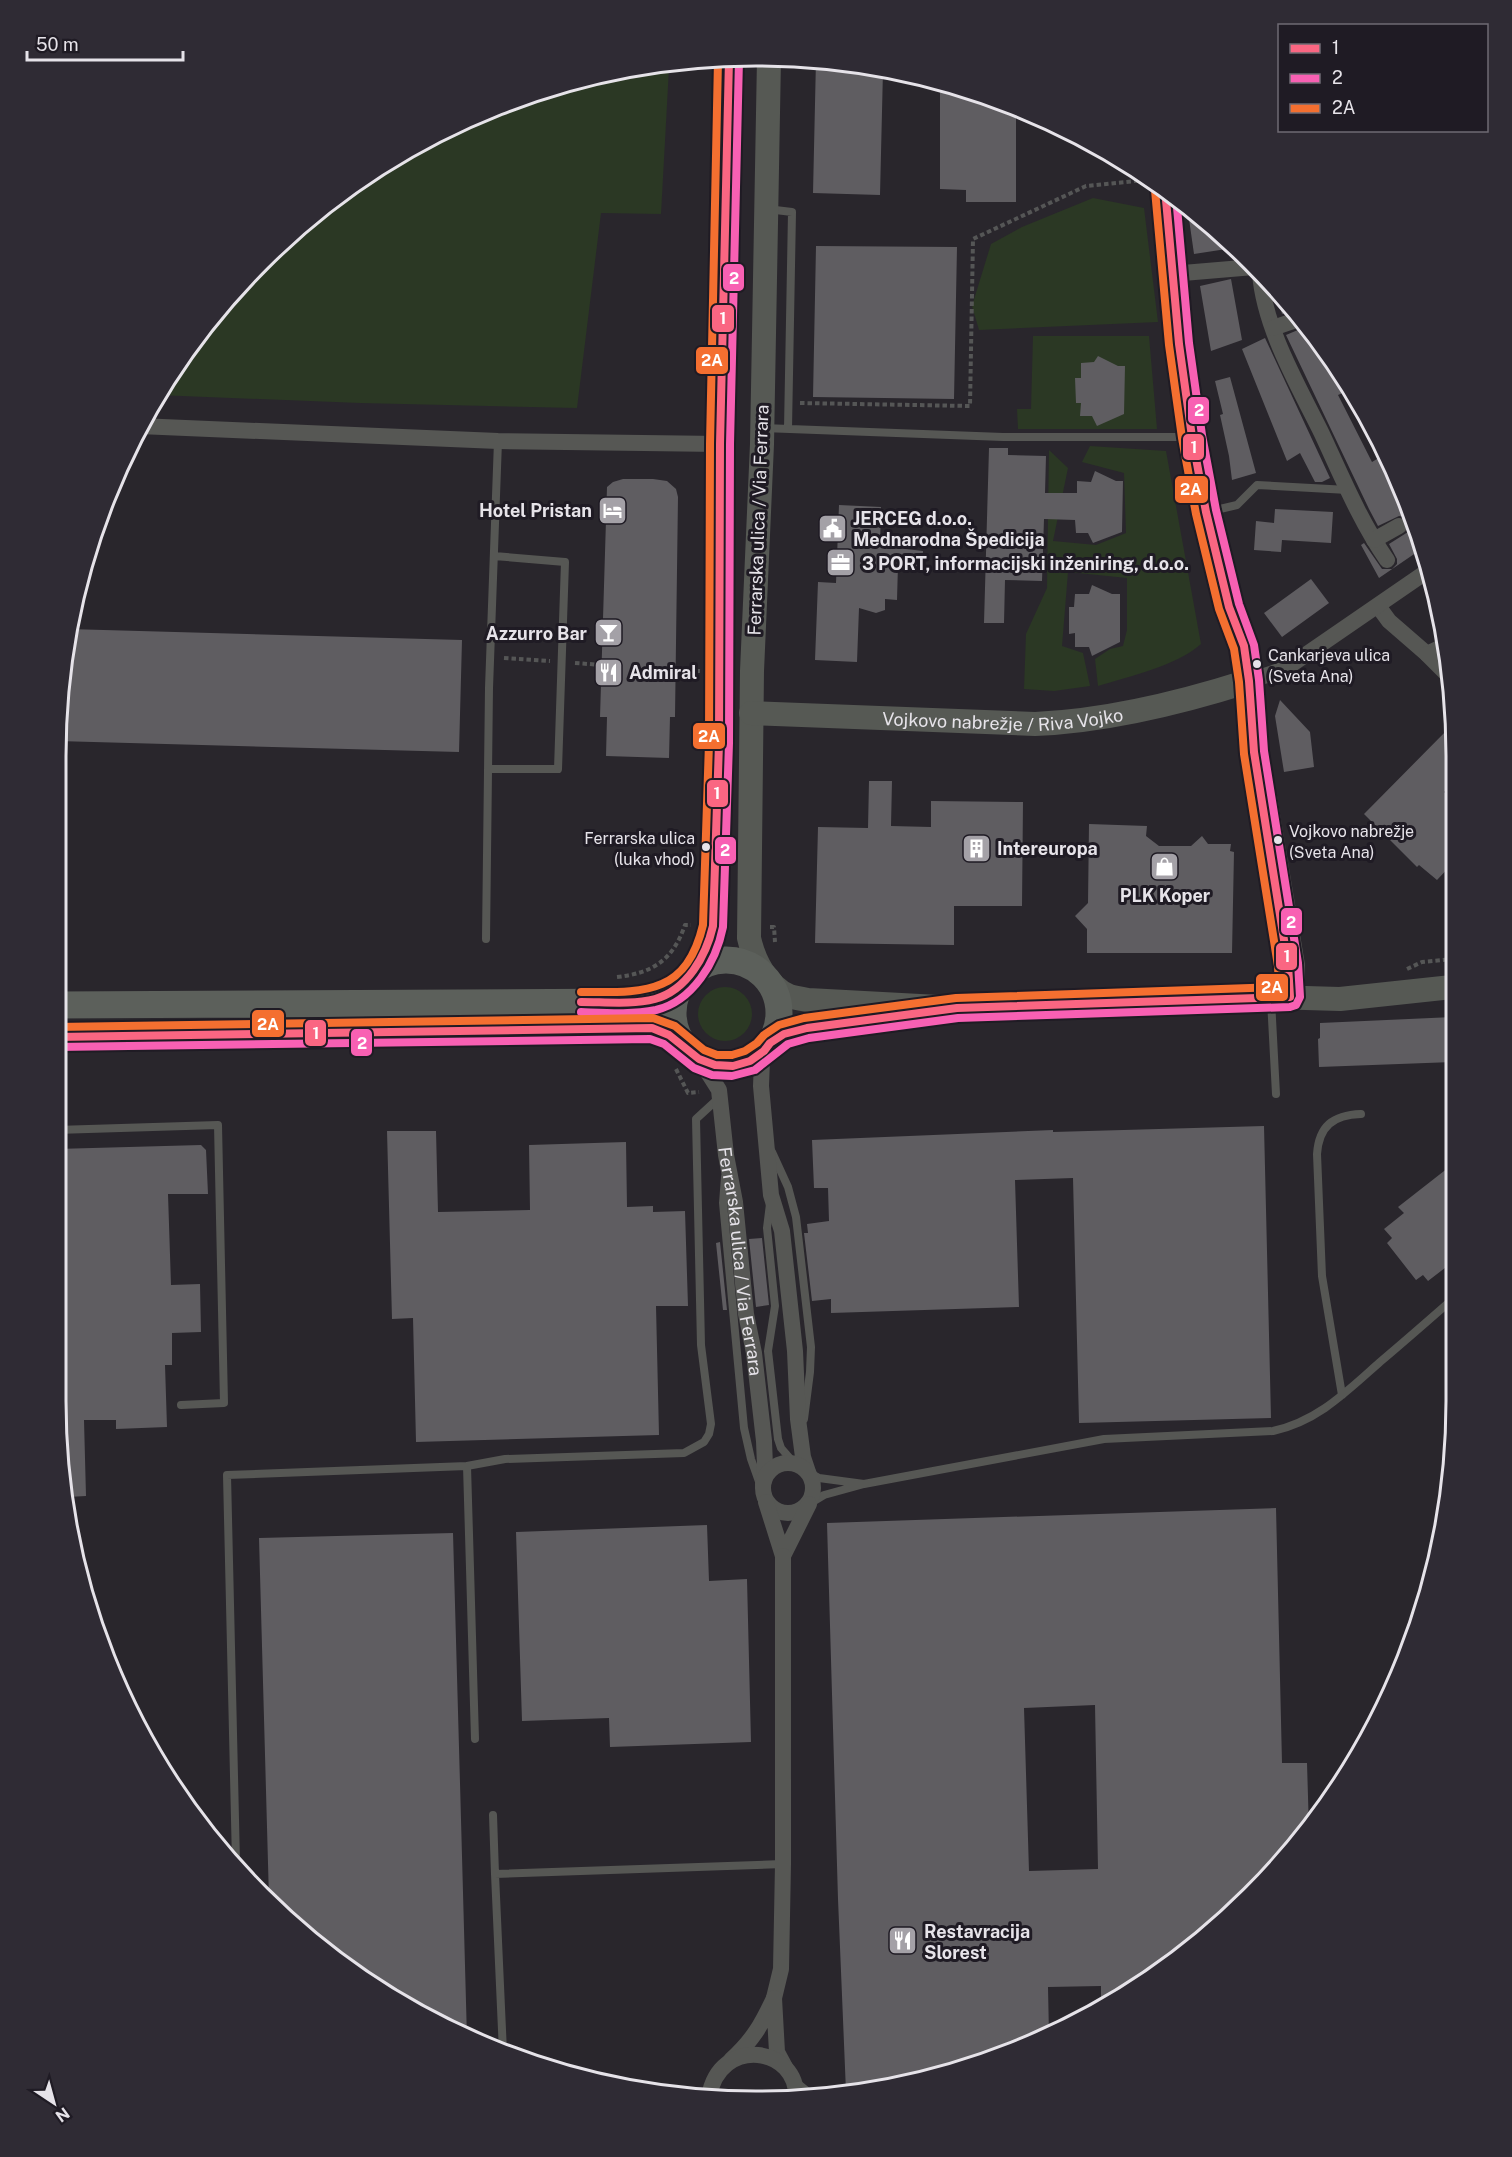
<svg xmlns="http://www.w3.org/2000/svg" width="1512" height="2157" font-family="'Public Sans',sans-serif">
<rect width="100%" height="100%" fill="#29262c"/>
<path fill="#2b3824" d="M650,65l19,3 -8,146 -60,-1 -24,195 -217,-5 -203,-8 43,-66 94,-99 111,-80 126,-57z
M1093,198l51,10 14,114 -179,8 -7,-24 19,-62 31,-17z
M1033,336h116l8,93h-139l-1,-20h14z
M1090,446l76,5 35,193c-23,21 -73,33 -103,42l-3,-27 15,-10 13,-3 4,-16v-52l-59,-6 -6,74 21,7 7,33 -36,5 -30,-2 2,-55 21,-46 2,-138 19,18 -15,73 43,4 30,-12 -2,-60 -42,-11z
M698 1014a27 27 0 1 1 54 0a27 27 0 1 1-54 0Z"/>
<path fill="#5f5d61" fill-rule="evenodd" d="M816,59l67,11 -3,125 -67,-2z
M940,81l76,28v93h-50v-12l-26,-1z
M1187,205l46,43 -39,6z
M816,246l141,1 -3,152 -141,-2z
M1231,279l11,61 -31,11 -11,-65z
M1276,288l6,6 11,16 -11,4z
M1305,327l42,64 -9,4 34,67 15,-9 32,78 4,17 -44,30 -18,-33 3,-2 18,26h10l5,-5v-5l-8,-15 19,-12v-11l-3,-4 -6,-1 -21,10 -9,-17 -83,-174z
M1265,338l65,140 -8,4h-7l-15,-29 -13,8 -45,-112z
M1098,356l20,10h7l-1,48 -27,12 -5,-10h-12l1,-13h-5l-1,-25h6v-15l13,-1z
M1230,377l26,96 -24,7 -3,-24 -9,-41 3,-1 -8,-33z
M989,448h19v7l38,1 -1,37h32v-12l14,1 4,-11 21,10h7l-1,51 -29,11 -5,-10h-12l-1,-13 -31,-1 -2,62 -37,-1 -1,43h-20z
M623,479h30l14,2 9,8 2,8 -3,220h-5l-1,41 -63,-2 1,-39h-7l7,-230 6,-5z
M839,505l42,2 -1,39 43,5 -1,16 -24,-2 -1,35 -12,-1v11l-9,3 -17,-5 -2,54 -42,-2 3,-78 18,1z
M1275,509l58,3 -2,31 -49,-3 -1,12 -27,-2 2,-29 18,2z
M1311,579l18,24 -47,34 -18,-24z
M1092,585l20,9h8v48l-28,14 -3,-9h-14v-14l-6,1v-27h5l1,-13h14z
M68,629l394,11 -3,112 -402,-11z
M1280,700l30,32 4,35 -30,5 -9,-56z
M1451,726v58l-7,8 7,7 1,65 -15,16 -18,-15 -2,2 -53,-53z
M869,781h23l-1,45 40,1v-26l92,1 -1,104h-68v39l-139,-2 3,-116 50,1z
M1089,824l58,2 -1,10 13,10h32l11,-10 6,8h23l-1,7 4,1 -2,101h-145v-24l-12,-13 13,-13z
M1453,1017v45l-134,5 -1,-28 2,-1v-15z
M1264,1126l7,292 -192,5 -6,-245 -58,2 4,127 -188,6v-14l-19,2 -8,-68h4l-1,-9 22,-3 -1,-33h-14l-2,-48 241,-10v2z
M387,1131h49l2,81 92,-2 -1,-65 97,-3 1,65 26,-1v6l32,-1 3,95h-32l3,129 -243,7 -3,-124 -21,1z
M201,1145l5,5 2,44h-40l3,91 29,-1 1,48 -29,1v32h-7l2,62 -51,2v-9h-32l2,76 -18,1 -10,-76h8v-54h-10v-218z
M1453,1164l1,97 -26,20 -5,-6 -7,5 -29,-37 5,-5 -8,-9 20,-16 -6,-6z
M762,1238l7,67 -13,2 -7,-68z
M720,1242l7,68h-4l-7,-67z
M1276,1508l6,255h25l2,67 -91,97 -117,78v-19l-53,1 1,48 -157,53 -46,4 -8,-193 -11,-376zM1095,1705l3,164 -69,2 -5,-163z
M707,1525l2,56 38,-2 4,163 -141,5 -1,-29 -87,3 -6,-189z
M453,1533l7,250 7,255 -62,-31 -111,-79 -25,-29 -10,-361z"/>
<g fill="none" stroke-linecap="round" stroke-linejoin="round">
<path stroke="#555656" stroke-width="4" stroke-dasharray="4.5 3" stroke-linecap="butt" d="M800,403l170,3 3,-167 113,-53 59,-6
M504,658l46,3
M575,663l27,2
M675,670l25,1
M770,927h4l1,15
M1407,969l15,-7 30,-3
M617,977c36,-4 56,-17 68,-52h6
M676,1069l12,24 11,-1"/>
<path stroke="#565754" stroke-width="8" d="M767,209l25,3 -4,217
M763,428l240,9h188
M1207,512l30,-7 20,-20 91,5
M488,769h70l7,-207 -71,-6
M1273,796l28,169v29
M486,939l3,-251 9,-247
M1271,1000l5,94
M56,1130l162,-5 6,278 -43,2
M772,1152l16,35 8,30 15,130 -1,25 -6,47
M725,1177l-2,26 21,225 7,31 12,34
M770,1204l-3,24 8,78 -7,45 10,88 3,9 13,15
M1342,1395l-20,-119 -5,-122c2,-28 16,-39 44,-40
M808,1472l11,6 45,6 -40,11 -15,9
M864,1484l240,-45 169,-8c45,-10 73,-39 107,-69 25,-21 50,-43 74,-64
M475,1739l-8,-273 38,-7 179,-6 20,-11 5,-8 2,-10 -10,-79 -5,-226 24,-22
M493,1815l2,59
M236,1862l-9,-387 240,-9
M503,2052l-8,-178 288,-10
M796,2082l20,16"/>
<g stroke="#565754" stroke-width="16">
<path d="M1260,273c4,55 38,112 62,161 20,43 38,87 65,126"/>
<path d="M1171,274l83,-7"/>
<path d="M1273,328l26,-9"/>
<path d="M139,426l359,15 222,3"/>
<path d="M1374,540l25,-14"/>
<path d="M1378,606l11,15 38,33 19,-9"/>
<path d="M1427,654l24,24"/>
<path d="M1249,681l36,-12 144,-99"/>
<path d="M770,1043l-8,17 -1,26 10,109 11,36 13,120 3,68 5,38 5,15"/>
<path id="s1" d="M687,1049l18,19 14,22 7,65 9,47 11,112 8,39 10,88 1,25 -2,19"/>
<circle cx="788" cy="1488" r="25"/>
<path d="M766,1502l17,54 26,-52"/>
<path d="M774,1998l7,-29 2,-105v-308"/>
<path d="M731,2060c22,-20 31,-36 43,-62l3,54 8,15"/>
<path d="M709,2097c10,-62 91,-51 87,3"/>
</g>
<g stroke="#565954" stroke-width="24">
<path d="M769,58l-7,386 -10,227 -3,267c5,23 18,48 40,58 6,2 13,3 19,4l149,8 314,-11 69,2 112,-12"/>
<path d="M1165,189l14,155 13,93 14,75 23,95 15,39 5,35 5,71 34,213 2,32"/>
<path id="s2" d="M751,713l284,11c73,-3 145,-21 214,-43"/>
<path d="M689,976l16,-23 8,-27 6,-183 1,-299 9,-385"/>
<path d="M770,1043c37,-22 86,-21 128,-27"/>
</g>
<path stroke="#5c605b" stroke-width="27" d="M673 1013a53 53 0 1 1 106 0a53 53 0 1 1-106 0Z
M56,1005l581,-3c26,-5 32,-10 52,-26
M56,1037l582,-9c21,0 33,8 49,21"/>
<defs>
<path id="bus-1" d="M581,1002c24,0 51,3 74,-3 32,-9 51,-43 58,-73l6,-183 1,-299 9,-385
M56,1037l596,-9 17,7 30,24 16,6 18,1 17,-5 14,-10 6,-8 14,-9 23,-6 150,-20 333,-11 -2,-32 -34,-213 -5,-71 -5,-35 -15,-39 -23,-95 -14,-75 -13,-93 -14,-155"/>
<path id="bus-2" d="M581,1012c25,1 50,3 75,-2 37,-9 60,-48 67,-83l6,-184 1,-299 9,-385
M56,1047l594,-8 14,5 30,24 18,7 20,1 23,-6 33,-26 21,-6 149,-20 332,-11 6,-2 4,-8 -2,-34 -34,-212 -5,-71 -5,-35 -15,-41 -23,-94 -14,-75 -13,-92 -13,-147"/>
<path id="bus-3" d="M581,992c60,0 105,5 122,-67l6,-182 1,-299 8,-384
M56,1027l597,-9 22,8 29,24 13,5h15l13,-4 12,-8 7,-8 15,-10 25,-7 152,-20 323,-11 -1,-21 -34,-212 -5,-72 -5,-33 -15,-40 -23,-95 -14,-76 -13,-93 -14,-155"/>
</defs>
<use href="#bus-1" stroke="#1f1b24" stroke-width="12"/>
<use href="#bus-2" stroke="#1f1b24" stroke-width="12"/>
<use href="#bus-3" stroke="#1f1b24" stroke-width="12"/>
<use href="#bus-1" stroke="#fa6682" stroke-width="8"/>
<use href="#bus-2" stroke="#f860b3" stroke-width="8"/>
<use href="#bus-3" stroke="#f46f30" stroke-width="8"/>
</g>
<defs>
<symbol id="hotel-square" viewBox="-11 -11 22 22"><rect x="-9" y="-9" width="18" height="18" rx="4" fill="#a4a1a7" stroke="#1f1b24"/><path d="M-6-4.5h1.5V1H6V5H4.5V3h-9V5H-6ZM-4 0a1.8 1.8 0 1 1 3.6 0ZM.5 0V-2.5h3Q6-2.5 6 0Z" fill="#fff"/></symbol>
<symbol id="civic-square" viewBox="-11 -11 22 22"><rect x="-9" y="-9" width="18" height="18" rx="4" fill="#a4a1a7" stroke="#1f1b24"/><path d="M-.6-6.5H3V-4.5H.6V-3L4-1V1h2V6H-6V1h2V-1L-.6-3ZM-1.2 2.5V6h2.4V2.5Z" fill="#fff"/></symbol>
<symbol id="office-square" viewBox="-11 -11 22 22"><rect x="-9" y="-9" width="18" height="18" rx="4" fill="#a4a1a7" stroke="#1f1b24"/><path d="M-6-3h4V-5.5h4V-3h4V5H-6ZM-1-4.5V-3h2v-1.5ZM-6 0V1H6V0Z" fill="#fff"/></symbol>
<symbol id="bar-square" viewBox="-11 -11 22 22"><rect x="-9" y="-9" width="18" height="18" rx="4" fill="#a4a1a7" stroke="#1f1b24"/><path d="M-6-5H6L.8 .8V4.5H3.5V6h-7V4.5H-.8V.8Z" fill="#fff"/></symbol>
<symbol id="restaurant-square" viewBox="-11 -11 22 22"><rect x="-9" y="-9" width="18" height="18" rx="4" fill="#a4a1a7" stroke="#1f1b24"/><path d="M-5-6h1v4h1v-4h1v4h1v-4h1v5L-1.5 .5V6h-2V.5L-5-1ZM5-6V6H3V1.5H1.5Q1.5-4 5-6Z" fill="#fff"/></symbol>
<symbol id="building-square" viewBox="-11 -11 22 22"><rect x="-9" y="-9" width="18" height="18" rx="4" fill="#a4a1a7" stroke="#1f1b24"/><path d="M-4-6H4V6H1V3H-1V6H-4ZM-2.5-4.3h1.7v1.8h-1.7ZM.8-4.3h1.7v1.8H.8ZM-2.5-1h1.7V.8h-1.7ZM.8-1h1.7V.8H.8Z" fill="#fff"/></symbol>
<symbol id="shop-square" viewBox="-11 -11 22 22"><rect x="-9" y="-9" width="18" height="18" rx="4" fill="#a4a1a7" stroke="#1f1b24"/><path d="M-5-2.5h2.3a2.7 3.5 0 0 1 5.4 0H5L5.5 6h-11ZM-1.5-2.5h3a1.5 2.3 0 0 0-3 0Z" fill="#fff"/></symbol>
</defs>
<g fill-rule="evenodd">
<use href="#hotel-square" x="596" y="494" width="33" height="33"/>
<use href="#civic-square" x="816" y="512" width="33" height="33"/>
<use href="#office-square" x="824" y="546" width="33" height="33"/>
<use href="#bar-square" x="592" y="616" width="33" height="33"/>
<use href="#restaurant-square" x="592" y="656" width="33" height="33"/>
<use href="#building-square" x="960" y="832" width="33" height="33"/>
<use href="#shop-square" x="1148" y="850" width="33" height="33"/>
<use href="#restaurant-square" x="886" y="1924" width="33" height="33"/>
</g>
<g fill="#e6e3e9" stroke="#1f1b24" stroke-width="2">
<circle cx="1257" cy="664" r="5"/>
<circle cx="1278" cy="840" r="5"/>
<circle cx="706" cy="847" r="5"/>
</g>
<g text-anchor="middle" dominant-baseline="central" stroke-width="6" stroke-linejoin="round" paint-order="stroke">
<g font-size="16" fill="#e6e3e9" stroke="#1f1b24" text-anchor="start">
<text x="1268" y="655">Cankarjeva ulica<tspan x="1268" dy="21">(Sveta Ana)</tspan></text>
<text x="1289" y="831">Vojkovo nabrežje<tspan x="1289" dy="21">(Sveta Ana)</tspan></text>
<text x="695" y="838" text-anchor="end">Ferrarska ulica<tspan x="695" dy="21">(luka vhod)</tspan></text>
</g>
<g font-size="18" font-weight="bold" fill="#e6e3e9" stroke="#1f1b24" text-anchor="start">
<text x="592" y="510" text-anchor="end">Hotel Pristan</text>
<text x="853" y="518">JERCEG d.o.o.<tspan x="853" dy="21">Mednarodna Špedicija</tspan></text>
<text x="862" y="563">3 PORT, informacijski inženiring, d.o.o.</text>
<text x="587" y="633" text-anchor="end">Azzurro Bar</text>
<text x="629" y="672">Admiral</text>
<text x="997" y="848">Intereuropa</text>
<text x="1165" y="895" text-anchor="middle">PLK Koper</text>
<text x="924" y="1931">Restavracija<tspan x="924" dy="21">Slorest</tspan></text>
</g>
<g font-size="18" fill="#e6e3e9" stroke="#1f1b24">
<text transform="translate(758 520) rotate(-88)">Ferrarska ulica / Via Ferrara</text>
<text stroke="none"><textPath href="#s2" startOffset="252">Vojkovo nabrežje / Riva Vojko</textPath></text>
<text stroke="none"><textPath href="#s1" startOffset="225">Ferrarska ulica / Via Ferrara</textPath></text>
</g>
</g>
<path d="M0 0H1512V2157H0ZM756 66H756A690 690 0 0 1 1446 756V1401A690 690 0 0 1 756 2091H756A690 690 0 0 1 66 1401V756A690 690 0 0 1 756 66Z" fill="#2f2b34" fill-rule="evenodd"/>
<path fill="none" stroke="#e6e3e9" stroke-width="3" d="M756 66H756A690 690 0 0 1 1446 756V1401A690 690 0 0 1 756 2091H756A690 690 0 0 1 66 1401V756A690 690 0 0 1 756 66Z"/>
<g stroke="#1f1b24" stroke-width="2">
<rect x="722" y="263" width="23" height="29" rx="6" fill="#f860b3"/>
<rect x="711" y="304" width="24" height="29" rx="6" fill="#fa6682"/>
<rect x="695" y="346" width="34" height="29" rx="6" fill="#f46f30"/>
<rect x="1187" y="396" width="23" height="29" rx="6" fill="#f860b3"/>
<rect x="1182" y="433" width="23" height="28" rx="6" fill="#fa6682"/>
<rect x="1174" y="475" width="35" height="29" rx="6" fill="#f46f30"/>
<rect x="692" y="722" width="34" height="28" rx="6" fill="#f46f30"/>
<rect x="706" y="779" width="23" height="29" rx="6" fill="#fa6682"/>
<rect x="714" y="836" width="23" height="29" rx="6" fill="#f860b3"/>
<rect x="1280" y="907" width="23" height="29" rx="6" fill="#f860b3"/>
<rect x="1275" y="942" width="23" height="29" rx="6" fill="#fa6682"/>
<rect x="1255" y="973" width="34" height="29" rx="6" fill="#f46f30"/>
<rect x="251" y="1009" width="34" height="29" rx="6" fill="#f46f30"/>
<rect x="304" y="1019" width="23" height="28" rx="6" fill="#fa6682"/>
<rect x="350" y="1028" width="23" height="29" rx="6" fill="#f860b3"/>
</g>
<g font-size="16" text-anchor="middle" font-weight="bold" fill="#fff">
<text x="734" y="284">2</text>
<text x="723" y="324">1</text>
<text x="712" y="366">2A</text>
<text x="1199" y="416">2</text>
<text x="1194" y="453">1</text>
<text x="1191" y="495">2A</text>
<text x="709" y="742">2A</text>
<text x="717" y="799">1</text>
<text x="725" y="856">2</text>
<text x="1291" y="928">2</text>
<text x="1287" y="962">1</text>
<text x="1272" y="993">2A</text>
<text x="268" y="1030">2A</text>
<text x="316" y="1039">1</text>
<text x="362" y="1049">2</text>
</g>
<rect x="1278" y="24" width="210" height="108" fill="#1f1b24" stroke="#6f6b73" stroke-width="1.5"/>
<rect x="1290" y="44" width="30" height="9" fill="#fa6682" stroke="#6f6b73" stroke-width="1.5"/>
<text x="1332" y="54" font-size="18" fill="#e6e3e9">1</text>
<rect x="1290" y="74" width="30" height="9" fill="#f860b3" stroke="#6f6b73" stroke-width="1.5"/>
<text x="1332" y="84" font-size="18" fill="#e6e3e9">2</text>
<rect x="1290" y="104" width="30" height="9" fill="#f46f30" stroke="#6f6b73" stroke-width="1.5"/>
<text x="1332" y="114" font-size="18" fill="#e6e3e9">2A</text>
<g transform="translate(54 2103) rotate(144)" stroke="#1f1b24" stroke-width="4.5" paint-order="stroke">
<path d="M0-4.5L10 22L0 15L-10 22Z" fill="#e6e3e9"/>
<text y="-9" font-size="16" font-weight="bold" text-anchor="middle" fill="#e6e3e9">N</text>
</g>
<path d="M27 51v9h156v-9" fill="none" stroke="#e6e3e9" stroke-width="3"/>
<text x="36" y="51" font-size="18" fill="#e6e3e9" stroke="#1f1b24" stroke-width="4.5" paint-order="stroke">50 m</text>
</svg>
